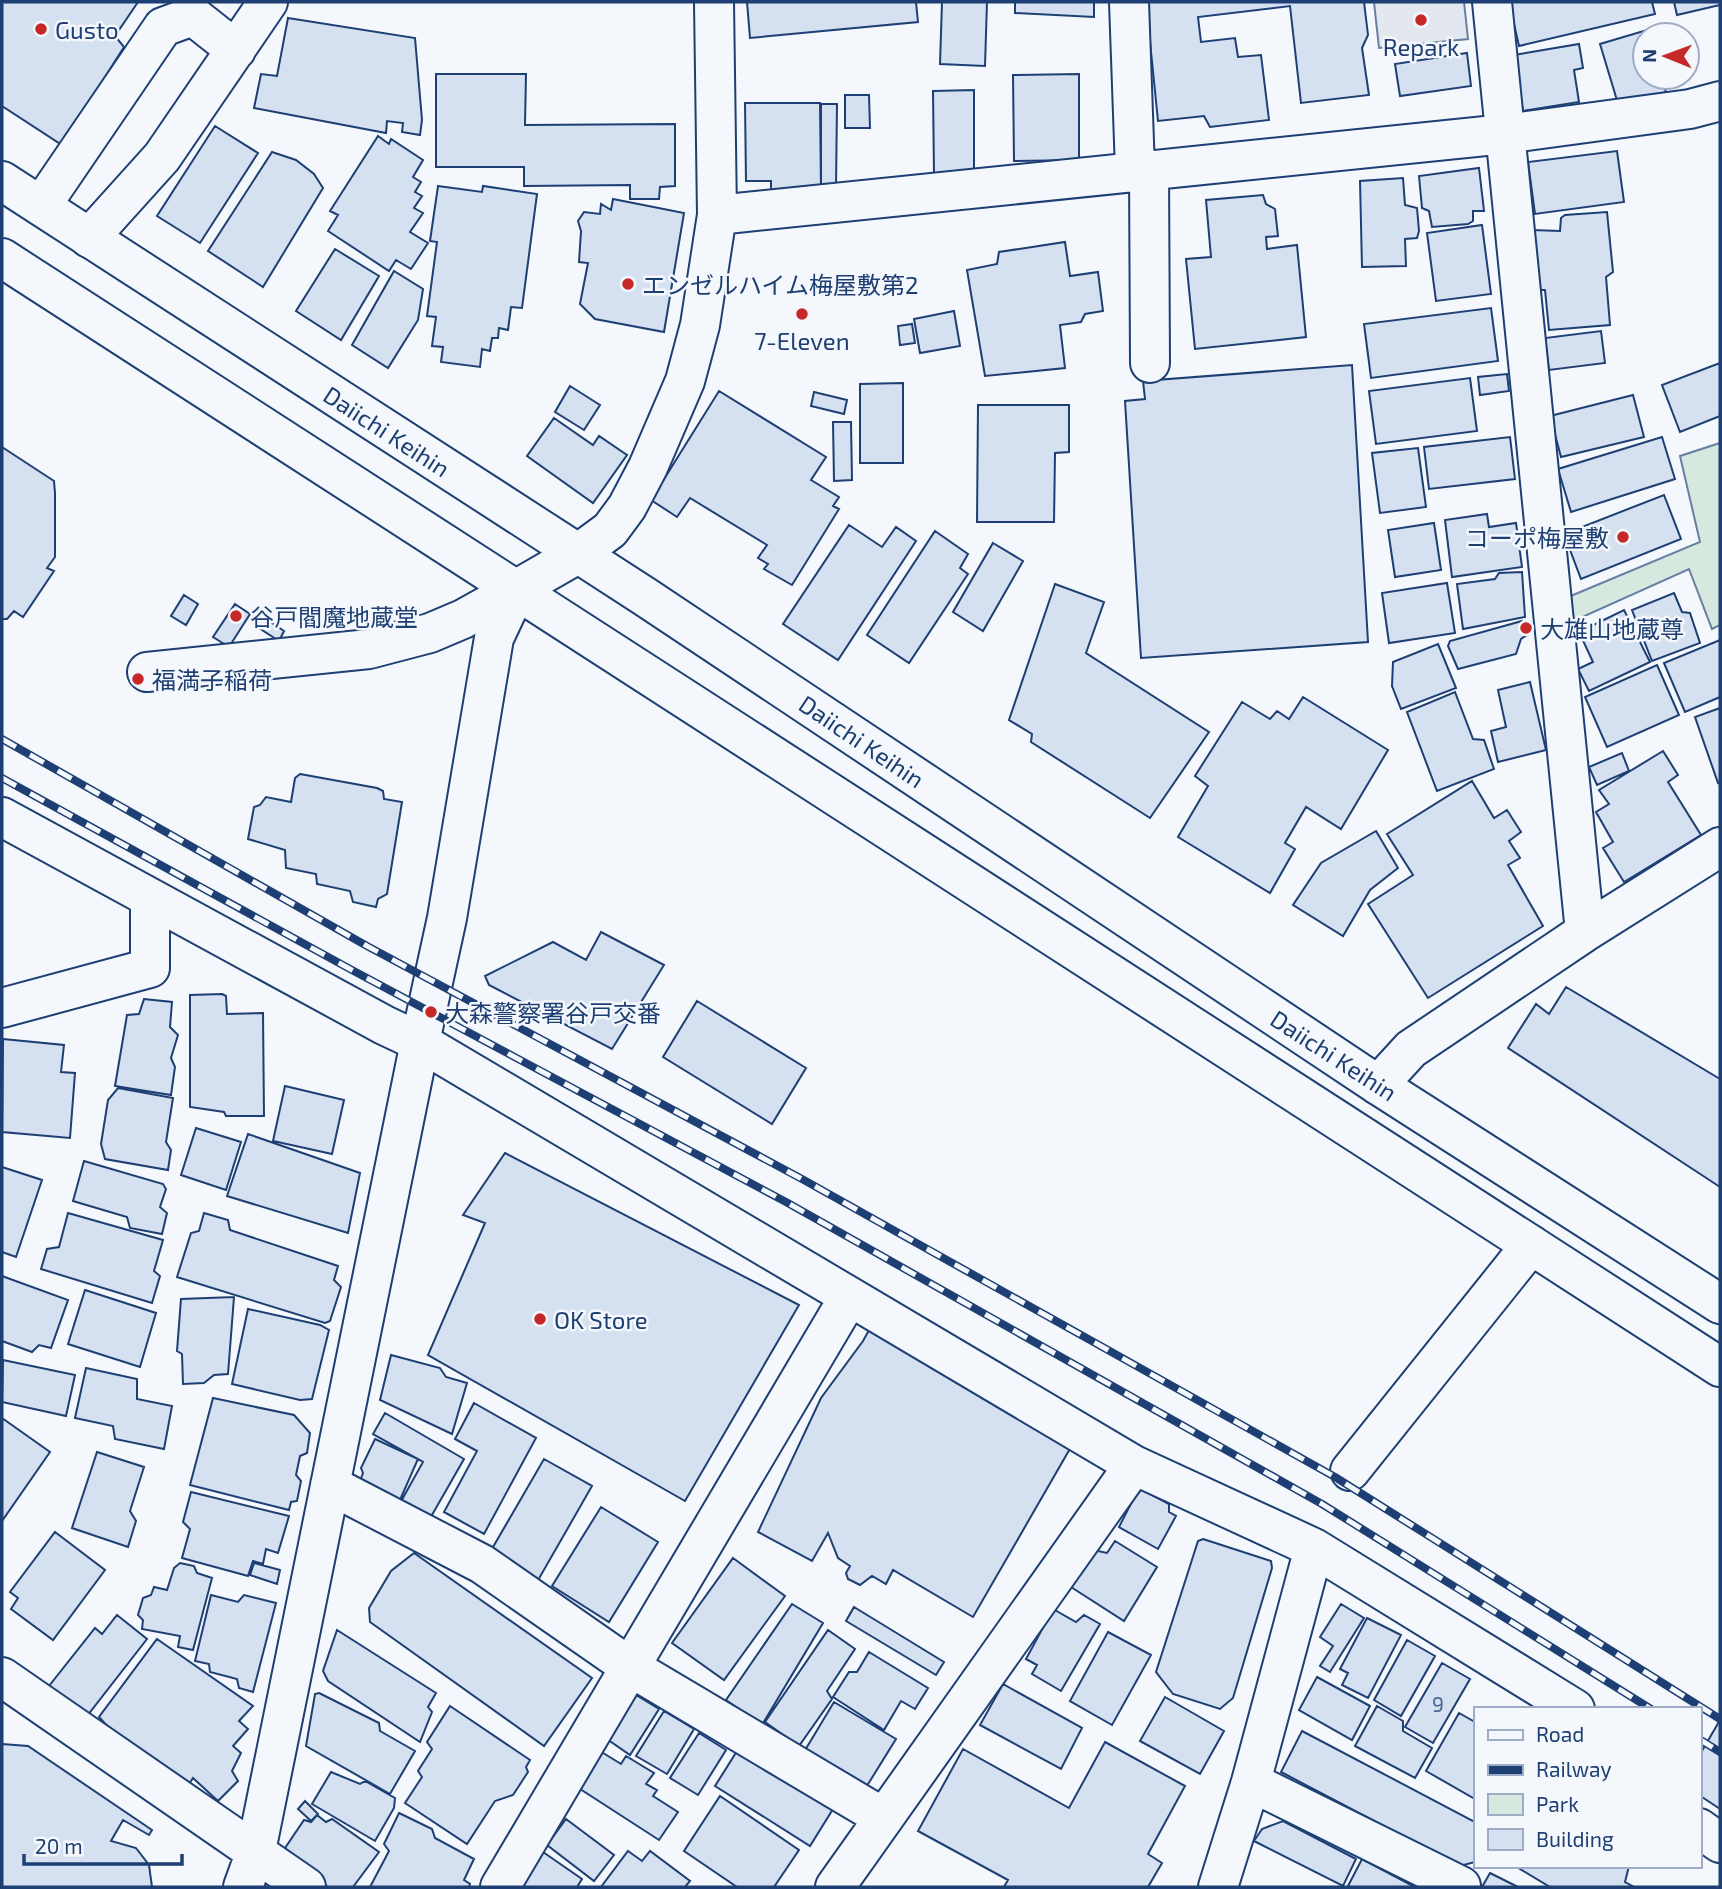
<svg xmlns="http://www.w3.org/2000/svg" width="1722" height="1889" font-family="'Exo 2','Noto Sans JP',sans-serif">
<rect width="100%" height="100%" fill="#f4f7fb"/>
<path fill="#d7e8df" stroke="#687fa3" stroke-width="2" d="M1720,443v182l-8,4 -23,-60 -120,54 -3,-25 134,-56 -20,-86z"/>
<path fill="#e3e8f0" stroke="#687fa3" stroke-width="2" d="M1374,2h90l4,37 -89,9z"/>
<path fill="#d5e0f0" stroke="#1d3f73" stroke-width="2" d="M2,2h136l-23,34 9,11 -62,98 -60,-39z
M747,2h169l2,20 -168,16z
M942,2h45l-2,64 -45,-2z
M1015,2h79v15l-79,-4z
M1146,2h218l4,33 -6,13 7,47 -68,8 -11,-97 -92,11 3,25 34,-4 3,19 23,-2 8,65 -59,7 -6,-11 -46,5z
M1509,2h143l3,12 -136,32z
M1674,2h46v3l-43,10z
M288,18l127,20 7,82 -2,15 -18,-3 1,-9 -16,-2 -1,12 -132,-25 7,-34 16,2z
M1647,30l1,5h-3v42h16l5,15 -47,15 -19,-63z
M1579,44l4,24 -9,2 5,32 -56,9 -9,-56z
M1467,53l4,33 -71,10 -5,-32z
M436,74h90l-1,51 150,-1v62l-15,1 -1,12h-29v-14l-106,1v-19h-88z
M1079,74v86l-65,1 -1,-86z
M974,90v83h-40l-1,-82z
M845,95h24l1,33h-25z
M745,103h75l1,87h-50v-9h-25z
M821,104h16l-1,84h-15z
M215,126l43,27 -58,90 -43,-27z
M378,136l11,8 2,-5 32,21 -10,17 8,5 -6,10 7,4 -8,12 9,5 -13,19 18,11 -17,26 -15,-9 -7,11 -61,-40 10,-16 -8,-4z
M1617,151l7,51 -89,12 -7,-52z
M272,152l24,8 18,14 9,14 -60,99 -55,-36z
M1479,168l5,43h-11v10l-5,3 -36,3 -3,-16 -7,-3 -3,-32z
M1403,178l2,27 12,3 2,23 -2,7 -12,1 1,27 -44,1 -2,-86z
M438,186l44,6 1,-6 54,8 -15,114 -11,-1 -3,23 -9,-2 -1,10h-6l-2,13 -8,-2 -2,18 -39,-5 2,-15 -11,-1 4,-29 -9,-1 10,-74 -7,-1z
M1263,195l3,9 9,5 3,27 -12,1 1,12 30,-4 9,92 -111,12 -9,-90 25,-2 -5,-57z
M613,199l71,14 -20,119 -69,-13 -15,-15 8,-41 -9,-1 2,-31 -3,-10 6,-9 16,2 1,-10 10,6z
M1607,212l6,60 -7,5 4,48 -61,5 -4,-40h-6l-6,-60 27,1 1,-13 4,-3z
M1482,225l9,69 -55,7 -9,-68z
M1065,242l5,34 28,-4 5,39 -18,3 -4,8 -21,3 5,43 -80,8 -18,-106 30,-6 2,-12z
M335,249l44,27 -38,64 -45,-29z
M394,271l29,18 -5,31 -30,48 -36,-23z
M1491,308l7,53 -127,17 -7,-54z
M954,311l6,35 -40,7 -6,-34z
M912,324l3,19 -15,2 -2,-19z
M1601,331l4,32 -56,7 -4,-32z
M1720,363v53l-40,16 -18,-47z
M1352,365l16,277 -227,16 -16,-257 20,-2 -2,-18z
M1507,374l2,17 -29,4 -2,-18z
M1470,378l7,53 -101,13 -7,-53z
M903,383v80h-43v-79z
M570,386l30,19 -16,25 -29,-18z
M719,391l107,66 -15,23 28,17 -6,9 6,3 -47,76 -28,-16 4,-5 -10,-6 9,-13 -77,-47 -13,19 -26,-17z
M814,392l33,8 -3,14 -33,-8z
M1633,395l11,42 -83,20 -11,-41z
M978,405h91v47l-14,1 -1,69h-77z
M554,418l39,27 6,-9 28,19 -34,48 -66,-47z
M833,422h18l1,58 -18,1z
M1510,437l5,42 -86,10 -5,-42z
M1662,437l13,42 -104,33 -13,-43z
M2,447l52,34 1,12v64l-8,11 7,3 -31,46 -9,-6 -7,8h-5z
M1418,448l8,59 -46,6 -8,-60z
M1664,495l17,44 -100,40 -17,-45z
M1487,514l2,13 27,-4 6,44 -70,10 -7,-57z
M1434,523l7,47 -46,7 -7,-47z
M849,525l33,22 14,-20 20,14 -78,119 -55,-36z
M935,531l33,23 -8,14 8,6 -59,89 -42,-28z
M993,543l30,18 -40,70 -30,-19z
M1522,572l3,45 -62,12 -6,-45 38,-5 4,-6z
M1447,583l8,50 -66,10 -7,-50z
M1055,584l49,18 -18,51 123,79 -59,86 -119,-76 1,-8 -23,-14z
M1674,593l8,19 8,1 10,30 -48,18 -20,-51z
M184,595l14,9 -12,21 -15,-9z
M235,604l15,10 -21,33 -16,-10z
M1624,610l26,52 -61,29 -11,-22 15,-7 -14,-30z
M263,617l21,14 -5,10 -23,-15z
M1522,621l8,12 -9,6 -5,15 -58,15 -10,-23 2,-5z
M1720,640v57l-35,15 -21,-49z
M1438,644l18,44 -55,21 -9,-23 1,-24z
M1657,665l22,50 -72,32 -22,-50z
M1530,682l16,68 -48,12 -7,-31 15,-4 -8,-37z
M1455,692l18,47 11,1 10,29 -57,22 -30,-79z
M1303,697l85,53 -47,79 -35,-22 -21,36 10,6 -25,44 -92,-56 30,-51 -13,-10 47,-74 28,17 7,-8 12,8z
M1720,708v74l-2,1 -23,-66z
M1663,751l15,24 -10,7 33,53 -77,47 -21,-34 10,-6 -17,-30 13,-8 -10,-14z
M1622,753l7,18 -32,14 -8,-18z
M300,774l77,14 6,3 1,8 18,3 -15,92 -9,5 -2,8 -23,-5 -3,-11 -33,-7 -1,-10 -30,-6 -1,-18 -37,-11 6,-32 6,-2 6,-8 25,5 4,-24z
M1472,781l22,37 13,-8 14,22 -12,9 11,17 -12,7 35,61 -115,72 -60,-94 45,-29 -26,-41z
M1376,831l22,37 -28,22 -27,46 -50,-31 28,-42z
M601,932l63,33 -52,84 -123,-64 -4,-9 68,-34 33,18z
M1566,987l154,92v108l-212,-139 28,-44 13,10z
M222,994l4,2 1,18 36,-1 1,103h-38l-2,-4 -34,-5v-112z
M144,999l28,3 -2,25 8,8 -7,23 4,9 -4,28 -56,-9 12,-71 12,-1z
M697,1001l109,67 -34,56 -109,-67z
M3,1039l61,6 -3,27 14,1 -5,65 -68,-6z
M285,1086l59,14 -12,54 -59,-13z
M118,1088l55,10 -7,44 5,8 -3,20 -63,-11 -4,-15 7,-44z
M196,1128l45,14 -15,48 -45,-15z
M248,1134l112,39 -12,60 -121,-37z
M505,1153l294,152 -114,196 -257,-146 57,-132 -22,-8z
M84,1161l79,23 3,5 -6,18 7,6 -5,21 -32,-6 -3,-11 -54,-16z
M2,1167l40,13 -26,77 -14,-5z
M68,1213l95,27 -9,31 6,5 -8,27 -111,-34 6,-20 12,-2z
M204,1213l24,7 2,10 108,36 -4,14 7,7 -11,34 -5,2 -148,-46 14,-44 8,-2z
M2,1276l66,24 -17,48 -12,-3 -7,7 -30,-11z
M85,1290l71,23 -16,54 -72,-23z
M234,1297l-6,77 -14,1 -10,8 -21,1 -1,-30 -5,-3 4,-52z
M248,1309l72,16 9,5 -17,69 -12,1 -68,-16z
M873,1323l202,117 -102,177 -80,-47 -7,14 -14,-8 -12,9 -12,-6 -2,-6 4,-7 -12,-8 -10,-25 -16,28 -54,-29 63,-134 42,-57z
M391,1355l49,13 6,9 21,6 -15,51 -72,-34z
M3,1360l72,15 -9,41 -64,-14z
M86,1368l51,11v20l35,7 -8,43 -49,-10 -2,-13 -38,-8z
M213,1398l81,17 16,18 -3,20 -7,3 -4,19 5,6 -4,20 -6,1 -2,8 -99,-25z
M474,1403l62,35 -52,96 -40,-22 33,-61 -22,-12z
M385,1413l79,46 -36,63 -29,-17 24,-43 -50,-28z
M2,1418l48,34 -48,69z
M375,1439l43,20 -18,41 -40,-19 3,-8 -2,-5z
M97,1452l47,15 -14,44 6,10 -8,26 -56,-19z
M544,1459l48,27 -55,96 -48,-28z
M1139,1488l30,16v8l7,4 -18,33 -39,-22z
M191,1492l98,24 -11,37 -12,-4 -3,15 -10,-3 -5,15 -66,-18 8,-29 -7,-7z
M601,1507l57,35 -49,80 -57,-36z
M55,1532l50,38 -52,70 -42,-31 7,-11 -8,-6z
M1203,1539l68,22 1,7 -39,130 -13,11 -47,-15 -17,-22 42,-131z
M1115,1541l42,26 -33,54 -53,-34 22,-37 14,3z
M414,1553l178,125 -48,68 -174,-124 -1,-14 22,-37z
M733,1558l52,38 -61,84 -52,-37z
M180,1563l14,3 3,7 15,5 -19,72 -15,-3 2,-11 -38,-7 1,-9 -5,-5 5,-17 8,-3 3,-8 13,3 7,-22z
M254,1563l26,7 -3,14 -27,-9z
M211,1595l27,7 6,-7 32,8 -23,89 -14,-4 -2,-9 -27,-7 -1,-8 -14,-3z
M792,1604l31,19 -61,102 -36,-25z
M1341,1604l23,14 -34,54 -10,-6 13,-20 -13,-9z
M854,1607l90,55 -8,13 -90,-54z
M1053,1609l23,13 8,-7 16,9 -39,67 -29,-17 5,-9 -11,-6z
M117,1615l30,24 -60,77 -38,-30 46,-58 7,6z
M1367,1618l34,17 -33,63 -26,-13 6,-12 -8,-4z
M337,1630l99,63 -8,14 4,5 -12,30 -92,-61 -5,-10z
M828,1630l27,19 -28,42 5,8 -33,47 -34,-24z
M1108,1632l43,23 -39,70 -42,-24z
M157,1639l96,67 -14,15 9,8 -15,17 8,7 -9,18 6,10 -20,20 -25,-23 -4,6 -69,-44 -21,-23z
M1407,1640l28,16 -34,60 -27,-16z
M869,1652l59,36 -13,21 -14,-8 -17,29 -51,-33 16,-25h8z
M1442,1663l28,16 -37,64 -28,-16z
M1317,1677l53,29 -18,34 -53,-30z
M1003,1684l79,44 -21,41 -81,-44z
M631,1692l28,17 -29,46 -26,-18z
M319,1693l60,30 1,8 35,20 -25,43 -84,-48 9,-52z
M1165,1697l59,34 -24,43 -60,-33z
M834,1702l62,37 -31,50 -61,-37z
M450,1706l80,54 -4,7 2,5 -15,23 -18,6 -28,43 -62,-41 17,-26 -4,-6 14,-22 -5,-7z
M1377,1706l26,15v10l29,17 -17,30 -60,-32z
M664,1711l30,18 -27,45 -31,-18z
M1459,1713l16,9v77l-49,-28z
M1720,1720v89l-21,-14v-39z
M1302,1731l173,91v40l-15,4 -179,-94z
M699,1733l27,17 -28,45 -28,-17z
M1105,1742l80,44 -37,68 14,9 -14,24h-144l4,-7 -90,-49 45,-82 106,59z
M2,1744l26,2 124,84 -3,5 -26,-15 -12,21 25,7 13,17 3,22h-150z
M739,1748l94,61 -23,37 -95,-60z
M600,1751l21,13 5,-8 28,17 -8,11 11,6 -4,6 25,16 -19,28 -82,-53z
M331,1772l29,12 5,-3 30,17 -1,10 -19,33 -63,-37z
M720,1796l79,54 -25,37h-37l-53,-36z
M305,1801l13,13 -7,7 -13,-12z
M399,1813l33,16 3,9 39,21 -10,21 6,4 -1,3h-99l19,-36 -5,-7z
M317,1815l9,7 6,-3 47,33 -26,35h-25l-47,-33 23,-34 7,2z
M566,1819l48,36 -20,26 -47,-36z
M1283,1821l73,38 -13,27 -89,-45 8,-12z
M628,1851l14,10 8,-10 40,30 -5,6h-84z
M543,1852l39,27 -5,8h-56z
M1362,1859l53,28h-64l-3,-1z
M1515,1866h114l-4,16 9,5h-84z
M1490,1873l28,14h-36z"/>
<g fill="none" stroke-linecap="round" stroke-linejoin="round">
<defs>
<path id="minor" d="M1129,2l6,168
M1492,2l93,930
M1149,169l1,194
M41,206l122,-179 30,-11 43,34
M717,215l788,-81 185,-25 30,-8
M89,238l73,-81 106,-155
M147,672l222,-23 61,-16 33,-14 54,-30 59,-34 34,-25 17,-23 21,-40 37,-86 15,-56 17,-110 -3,-213
M2,817l382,208 36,17 714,423 180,83 261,161
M2,1008l148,-40v-69
M1378,1085l33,-36 174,-117 135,-85
M1350,1471l181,-226
M330,1485l152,79 148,103 254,151
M2,1677l304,210
M1251,1782l210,104
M1699,1828l21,15
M243,1887l13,-36 164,-809 27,-124 47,-280 23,-49
M500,1887l349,-590
M835,1887l299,-422
M1218,1887l33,-105 63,-234"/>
<path id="highway" d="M2,181l642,415 734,489 342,219
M2,258l1718,1109"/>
</defs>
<use href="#minor" stroke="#1d3f73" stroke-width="42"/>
<use href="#highway" stroke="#1d3f73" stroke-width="42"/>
<use href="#minor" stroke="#f4f7fb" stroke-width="38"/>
<use href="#highway" stroke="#f4f7fb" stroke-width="38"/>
<defs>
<path id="rail" d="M2,739l365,207 435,233 533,298 385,242
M2,778l348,191 436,233 536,302 329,205
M1699,1739l21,13"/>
</defs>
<use href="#rail" stroke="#1d3f73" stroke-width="8"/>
<use href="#rail" stroke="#f4f7fb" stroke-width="5" stroke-dasharray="16" stroke-linecap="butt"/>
</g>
<g fill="#c62828" stroke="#f4f7fb" stroke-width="2.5">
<circle cx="1421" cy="20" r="7"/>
<circle cx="41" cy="29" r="7"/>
<circle cx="628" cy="284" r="7"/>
<circle cx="802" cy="314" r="7"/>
<circle cx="1623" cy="537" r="7"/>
<circle cx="236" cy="616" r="7"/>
<circle cx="1526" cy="628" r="7"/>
<circle cx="138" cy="679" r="7"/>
<circle cx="431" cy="1012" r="7"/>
<circle cx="540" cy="1319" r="7"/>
</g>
<g text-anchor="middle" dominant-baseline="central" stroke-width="5" stroke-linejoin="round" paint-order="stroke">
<g font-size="21" fill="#4b6792">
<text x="1438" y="1703">9</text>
</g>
<g font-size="24" fill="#1d3f73" stroke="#f4f7fb" text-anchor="start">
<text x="55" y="29">Gusto</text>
<text x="1421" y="46" text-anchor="middle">Repark</text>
<text x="642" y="284">エンゼルハイム梅屋敷第2</text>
<text x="802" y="340" text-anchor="middle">7-Eleven</text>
<text x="1609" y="537" text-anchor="end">コーポ梅屋敷</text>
<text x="250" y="616">谷戸閻魔地蔵堂</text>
<text x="1540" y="628">大雄山地蔵尊</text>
<text x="152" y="679">福満子稲荷</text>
<text x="445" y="1012">大森警察署谷戸交番</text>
<text x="554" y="1319">OK Store</text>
</g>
<g font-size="24" fill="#1d3f73" stroke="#f4f7fb">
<text transform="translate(387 431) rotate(33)">Daiichi Keihin</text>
<text transform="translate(862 741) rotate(34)">Daiichi Keihin</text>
<text transform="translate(1334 1055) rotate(33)">Daiichi Keihin</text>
</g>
</g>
<rect width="1722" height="1889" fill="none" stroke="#1d3f73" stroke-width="7"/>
<rect x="1474" y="1707" width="228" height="161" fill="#f4f7fb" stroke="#9eadc5" stroke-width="2"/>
<rect x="1488" y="1730" width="35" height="10" fill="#f4f7fb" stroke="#9eadc5" stroke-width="2"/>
<text x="1536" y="1742" font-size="21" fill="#1d3f73">Road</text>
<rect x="1488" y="1765" width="35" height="10" fill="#1d3f73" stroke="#9eadc5" stroke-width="2"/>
<text x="1536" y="1777" font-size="21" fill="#1d3f73">Railway</text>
<rect x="1488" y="1794" width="35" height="21" fill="#d7e8df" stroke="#9eadc5" stroke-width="2"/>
<text x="1536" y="1812" font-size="21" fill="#1d3f73">Park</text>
<rect x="1488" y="1829" width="35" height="21" fill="#d5e0f0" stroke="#9eadc5" stroke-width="2"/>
<text x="1536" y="1847" font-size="21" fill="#1d3f73">Building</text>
<g transform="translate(1666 56) rotate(271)"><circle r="33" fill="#f4f7fb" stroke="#9eadc5" stroke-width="2"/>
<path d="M0-5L12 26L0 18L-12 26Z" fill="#c62828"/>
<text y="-10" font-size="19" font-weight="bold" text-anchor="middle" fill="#1d3f73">N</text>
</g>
<path d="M24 1854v10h158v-10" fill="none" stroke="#1d3f73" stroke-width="3.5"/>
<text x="35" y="1854" font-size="21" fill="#1d3f73" stroke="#f4f7fb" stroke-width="5" paint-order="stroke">20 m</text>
</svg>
